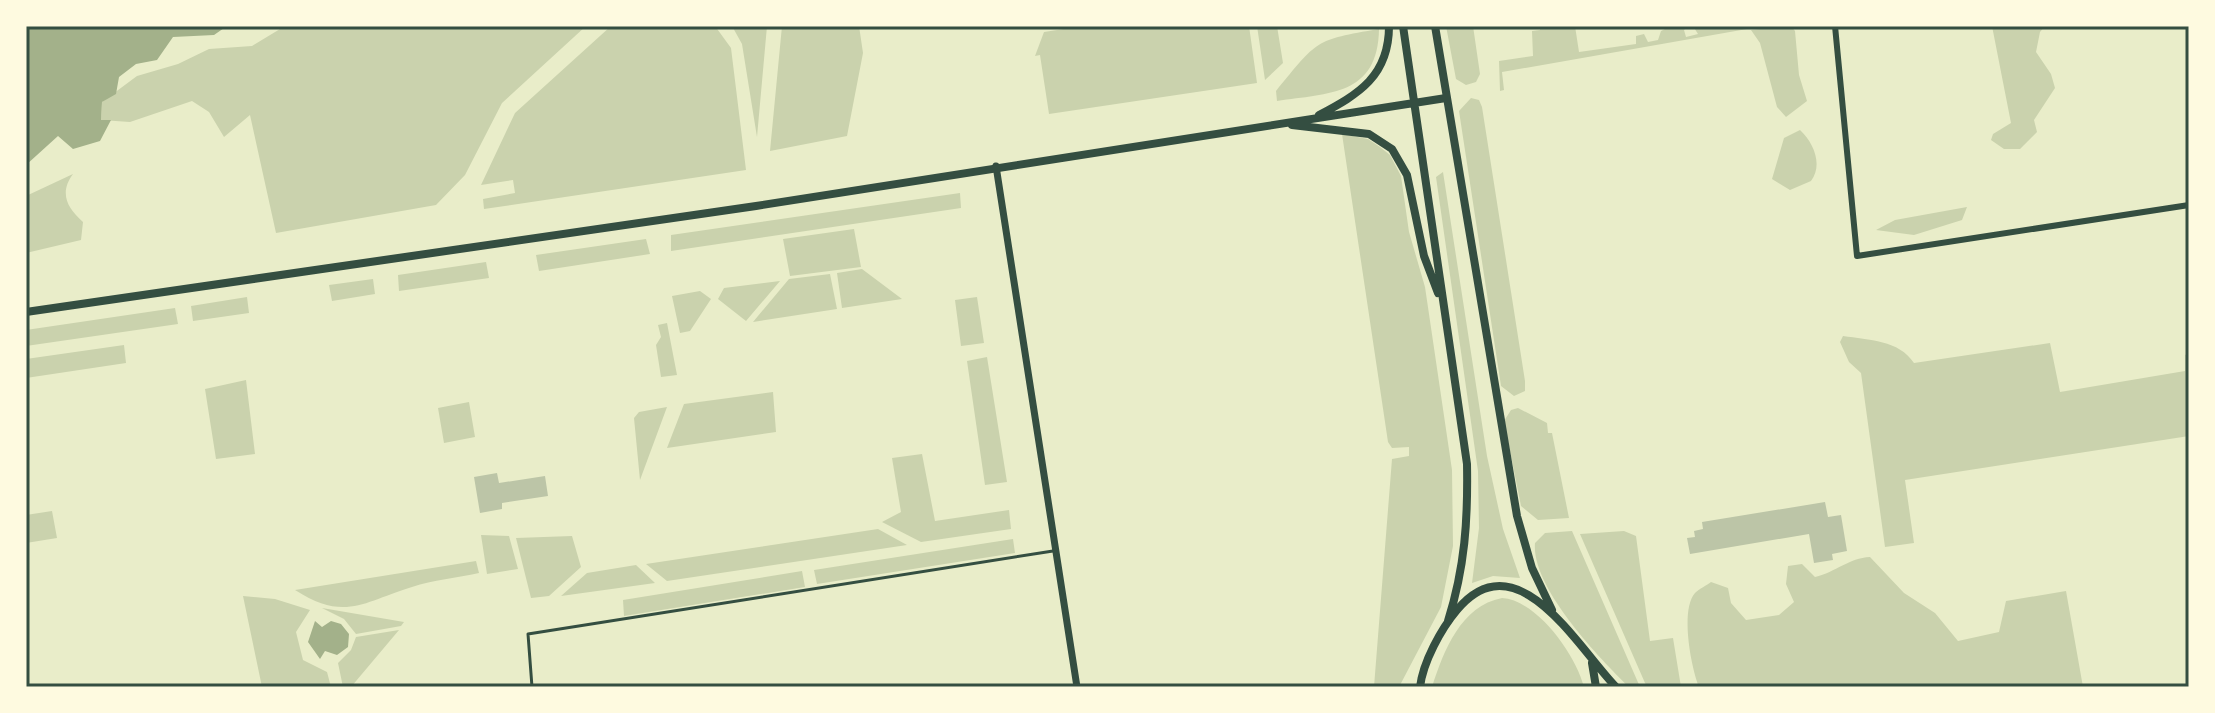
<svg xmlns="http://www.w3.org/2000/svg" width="2215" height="713" font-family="Overpass,sans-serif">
<rect width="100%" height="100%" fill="#e9edc9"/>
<path fill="#cad2ad" d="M285,26h301l-84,77 -37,72 -29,30 -160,28 -26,-118 -26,22 -15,-25 -17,-11 -62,21 -29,-2 1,-18 35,-26 41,-12 31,-15 43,-3z
M611,26h104l16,22 15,122 -262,39 -1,-10 32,-6 -2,-13 -32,5 34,-72z
M732,26h35l-10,111 -15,-93z
M782,26h77l4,27 -16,83 -77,15z
M1083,26h166l8,57 -208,31 -9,-59 -5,1 9,-24z
M1257,26h20l6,37 -18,17z
M1446,26h27l7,48 -4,8 -10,3 -10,-6z
M1540,26h35l4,26 57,-8v-8l8,-2 4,8 10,-2 3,-9 10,-5h17l-4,4 2,7 12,-3 -5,-8h71l-262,46 2,18 -4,1 -1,-30 34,-5 -1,-25 8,-1z
M1791,26l4,5 4,44 8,26 -21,16 -9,-10 -17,-64 -9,-13z
M1992,26h53l-5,6 -4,20 15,22 4,14 -21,32 3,12 -17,17h-16l-13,-9 2,-6 18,-11z
M1379,29c-1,67 -50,64 -102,72l-1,-10c42,-51 38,-51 103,-62z
M1471,98l8,2 3,7 43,274v10l-11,5 -13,-10 -42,-275z
M1800,130c14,13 23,35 11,51l-21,9 -18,-11 12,-41z
M1342,134l26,5 12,8 10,8 11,21 8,56 16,55 27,183 1,76 -12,61 -42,80h-25l18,-228 17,-3v-9l-17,1 -4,-6z
M1443,172l44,284 16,73 17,49 -27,-2 -21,7 7,-55 -1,-57 -42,-294z
M73,174c-14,19 -6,34 10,48l-2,18 -55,13v-57z
M960,193l1,15 -290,43v-16z
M1967,207l-5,13 -48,15 -38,-5 19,-10z
M854,229l7,38 -71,9 -7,-37z
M646,239l4,15 -111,17 -3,-16z
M486,262l3,16 -90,13 -1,-16z
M862,269l40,30 -60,9 -5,-35z
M830,274l7,35 -84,13 36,-43z
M373,279l2,15 -43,7 -3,-16z
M780,281l-34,40 -28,-22 6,-11z
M700,291l11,8 -21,32 -10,2 -8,-37z
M247,297l2,16 -56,8 -2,-15z
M977,297l7,46 -23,3 -6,-46z
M175,308l3,16 -152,22v-16z
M667,323l10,52 -16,2 -5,-32 5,-8 -3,-12z
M1843,336c26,4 56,4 71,27l136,-20 10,49 125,-21v-16l4,-2v83l-284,44 9,63 -29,4 -24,-174 -12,-11 -9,-20z
M124,345l2,18 -100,15v-19z
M987,357l20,125 -22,3 -18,-124z
M246,380l9,74 -39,5 -11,-70z
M773,392l3,40 -109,16 17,-44z
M469,402l6,35 -31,6 -6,-35z
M667,407l-27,73 -6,-62 5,-6z
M1518,408l29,15 1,10h4l17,85 -31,2 -17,-14 -17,-85 7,-11z
M922,454l13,67 74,-11 2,19 -90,13 -39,-20 19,-10 -9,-54z
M52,511l5,27 -31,5v-28z
M878,529l29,16 -240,36 -21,-17z
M1572,531l68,156h-11c-30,-29 -98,-100 -94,-144l10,-10z
M1624,531l12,5 14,105 23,-3 8,49h-33l-3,-4 -65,-149z
M481,535l28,1 9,33 -31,5z
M572,536l9,31 -32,29 -18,2 -15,-60z
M1013,539l2,14 -198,31 -3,-14z
M1870,557l34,36 31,20 23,28 41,-9 7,-31 60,-10 17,96h-384c-8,-20 -19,-77 -4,-94 4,-4 12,-8 16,-11l17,6 3,15 15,17 33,-5 15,-13 -8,-18 2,-18 14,-2 13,13c21,-5 34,-19 55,-20z
M476,561l3,12c-22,5 -46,7 -67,14 -49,15 -67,35 -117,3z
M636,565l19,18 -94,13 26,-23z
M802,571l3,16 -181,29 -1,-16z
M243,596l32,3 35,11 -14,22 7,28 24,12 4,15h-69z
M1502,598c35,2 74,57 82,89h-152c12,-37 29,-81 70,-89z
M322,608l82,14 -3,4 -45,8 -12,-15z
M399,630l-48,57h-8l-5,-24 13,-13 5,-13z"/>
<path fill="#a3b18a" d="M26,26h201l-13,9 -41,2 -16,23 -21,4 -17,13 -3,17 -14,8 -1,18h10l-11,21 -27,8 -15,-13 -32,29z
M315,621l7,6 9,-6 10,3 8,10 -1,13 -11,8 -12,-4 -5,8 -12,-17z"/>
<path fill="#bcc5a7" d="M497,473l2,10 46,-7 3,20 -46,7v6l-22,4 -6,-36z
M1825,502l3,15 13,-2 6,36 -15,3 1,6 -19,3 -5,-29 -119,20 -3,-16 8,-1 -1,-6 9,-2 -1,-7z"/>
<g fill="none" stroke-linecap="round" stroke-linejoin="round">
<path stroke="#344e41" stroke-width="3" d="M532,687l-4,-53 525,-83"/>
<path stroke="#344e41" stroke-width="6" d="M1835,26l22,230 332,-51"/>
<path stroke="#344e41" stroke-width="7" d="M996,166l81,521"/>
<path stroke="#344e41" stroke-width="8" d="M1403,26l64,438c1,56 -2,103 -19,157
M1435,26l82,490 15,52 20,42
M1319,115c40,-21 70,-39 70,-89
M1292,125l77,9 23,15 15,26 17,81 14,37
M26,312l730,-106 690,-108
M1592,663l4,24
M1420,687c3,-25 21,-58 37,-77 60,-72 121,38 159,77"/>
</g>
<rect width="2215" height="713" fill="none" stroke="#fefae0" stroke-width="56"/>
<rect x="28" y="28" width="2159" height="657" fill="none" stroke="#344e41" stroke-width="3"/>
</svg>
